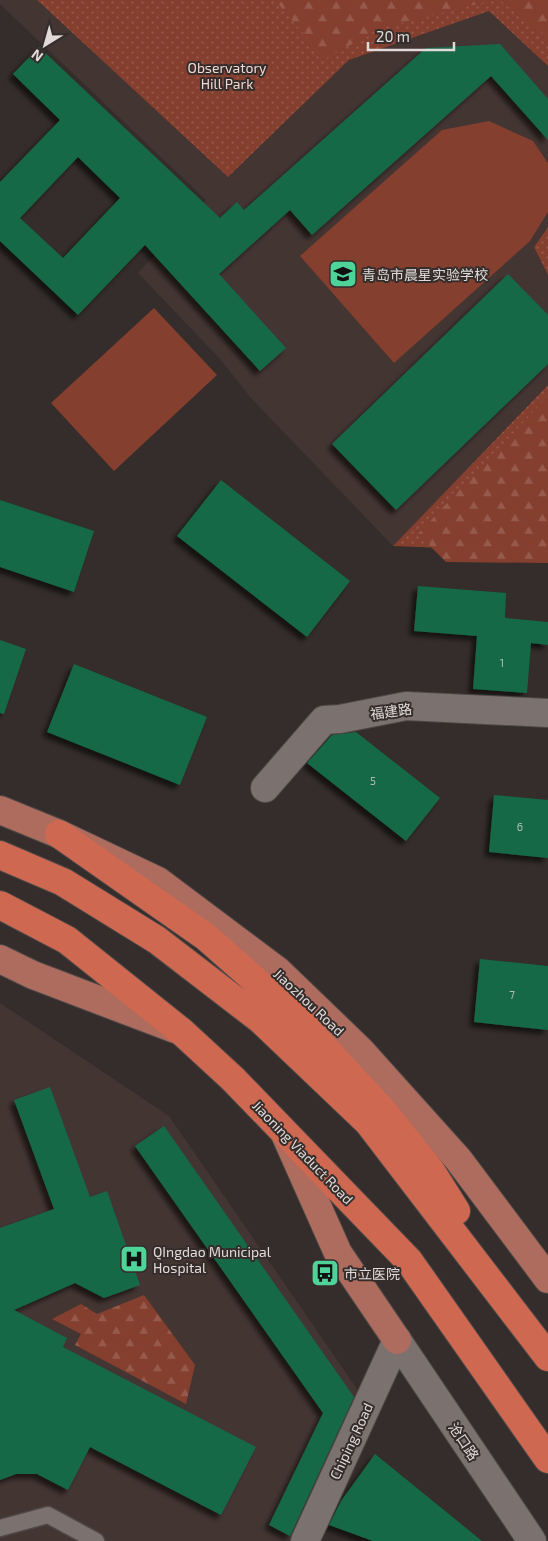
<svg xmlns="http://www.w3.org/2000/svg" width="548" height="1541" font-family="'Exo 2','Noto Sans SC',sans-serif">
<defs>
<pattern id="grass-dots" width="8" height="8" patternUnits="userSpaceOnUse" patternTransform="scale(1.25)"><rect width="8" height="8" fill="#853f2f"/><path d="M2 2h.1M6 6h.1" fill="none" stroke="#965a4d" stroke-width="1.8" stroke-linecap="round"/></pattern>
<pattern id="forest-firs" width="22" height="20" patternUnits="userSpaceOnUse" patternTransform="scale(1.25)"><rect width="22" height="20" fill="#853f2f"/><path d="M5 1l3.5 6h-7zM16 11l3.5 6h-7z" fill="#965a4d"/></pattern>
<filter id="shadow"><feDropShadow dx="-4.5" dy="4.5" stdDeviation="2.5" flood-color="#0009"/></filter>
</defs>
<rect width="100%" height="100%" fill="#342d2b"/>
<path fill="#433532" d="M0,0h37l191,177 121,-117 141,-50 58,56v161l-14,20 14,28v110l-155,161 -143,-149 -29,-37 -83,-87 68,-73 -206,-196z
M0,1003l169,113 197,286 -73,139h-293z"/>
<path fill="url(#grass-dots)" d="M37,0h511v66l-59,-55 -140,49 -121,117z
M548,227v48l-14,-28z
M548,385v167l-155,-6z"/>
<path fill="url(#forest-firs)" d="M275,0h219l-114,28 -55,31z
M499,0h49v40l-6,-8z
M548,396v167l-102,-1 -28,-28z
M144,1295l51,70 -9,39 -111,-59 6,-11 -29,-15 29,-15 16,10z"/>
<path fill="#853f2f" d="M489,121l44,20 15,22v49l-18,29 -136,122 -94,-107 142,-126z
M154,308l63,67 -103,96 -63,-68z"/>
<path fill="#156947" fill-rule="evenodd" filter="url(#shadow)" d="M500,44l48,55v41l-57,-64 -179,159 -22,-25 -71,64 67,74 -26,23 -115,-126 -67,70 -78,-74v-59l60,-62 -47,-46 26,-27 181,171 17,-16 7,8 182,-162zM78,157l42,41 -57,60 -43,-40z
M508,274l40,41v49l-152,146 -64,-66z
M221,480l129,101 -43,56 -130,-101z
M0,500l94,31 -20,61 -74,-25z
M418,586l88,7 -1,25 43,4v23l-17,-2 -4,50 -54,-4 4,-53 -63,-5z
M0,640l26,9 -22,65 -4,-1z
M74,664l133,53 -27,68 -133,-53z
M356,732l84,66 -34,43 -99,-78 25,-28z
M494,795l54,5v58l-59,-6z
M480,959l68,7v64l-74,-8z
M50,1087l40,110 17,-6 33,94 -36,13 -29,-15 -61,27 53,28 -4,9 193,100 -35,68 -131,-68 -22,43 -31,-16h-21l-16,6v-252l54,-19 -40,-109z
M164,1126l190,271 -64,139 -21,-11 54,-112 -188,-267z
M375,1454l107,87h-109l-44,-16 12,-24z"/>
<g fill="none" stroke-linecap="round" stroke-linejoin="round">
<defs>
<path id="lane" d="M0,1528l48,-13 48,26"/>
<path id="street" d="M265,788l59,-68 16,-1 66,-13 142,7
M305,1541l92,-201"/>
<path id="secondary" d="M397,1340l135,201"/>
<path id="primary" d="M0,810l59,24 99,47 120,90 83,80 97,108 90,120
M0,959l33,16 142,54
M285,1134l53,119 59,87"/>
<path id="highway" d="M59,834l147,103 85,75 92,99 48,60 25,40
M0,855l63,27 94,58 104,80 107,102 180,235
M0,905l67,35 115,92 51,47 176,182 139,198"/>
</defs>
<use href="#lane" stroke="#4e4847" stroke-width="19"/>
<use href="#street" stroke="#4e4847" stroke-width="30"/>
<use href="#secondary" stroke="#4e4847" stroke-width="30"/>
<use href="#primary" stroke="#4e4847" stroke-width="30"/>
<use href="#highway" stroke="#4e4847" stroke-width="30"/>
<use href="#lane" stroke="#7b7270" stroke-width="16"/>
<use href="#street" stroke="#7b7270" stroke-width="28"/>
<use href="#secondary" stroke="#7b7270" stroke-width="28"/>
<use href="#primary" stroke="#ad6c5d" stroke-width="28"/>
<use href="#highway" stroke="#ce6851" stroke-width="28"/>
</g>
<defs>
<symbol id="school-square" viewBox="-11 -11 22 22"><rect x="-9" y="-9" width="18" height="18" rx="4" fill="#4ed399" stroke="#342d2b"/><path d="M0-5L7-2L0 1L-7-2ZM-4 1L0 2.5L4 1V4Q0 6-4 4Z" fill="#111"/></symbol>
<symbol id="hospital-square" viewBox="-11 -11 22 22"><rect x="-9" y="-9" width="18" height="18" rx="4" fill="#4ed399" stroke="#342d2b"/><path d="M-5-5h3v3.5h4V-5h3V5h-3V1.5h-4V5h-3Z" fill="#111"/></symbol>
<symbol id="bus-square" viewBox="-11 -11 22 22"><rect x="-9" y="-9" width="18" height="18" rx="4" fill="#4ed399" stroke="#342d2b"/><path d="M-5-6H5V4H4V6H2V4H-2V6H-4V4H-5ZM-3.5-4V0h7V-4ZM-3.5 1.2v1.5H-2V1.2ZM2 1.2v1.5H3.5V1.2Z" fill="#111"/></symbol>
</defs>
<g fill-rule="evenodd">
<use href="#school-square" x="327" y="258" width="32" height="32"/>
<use href="#hospital-square" x="118" y="1243" width="32" height="32"/>
<use href="#bus-square" x="309" y="1257" width="32" height="32"/>
</g>
<g text-anchor="middle" dominant-baseline="central" stroke-width="4" stroke-linejoin="round" paint-order="stroke">
<g font-size="11" fill="#adbeb5">
<text x="502" y="662">1</text>
<text x="373" y="780">5</text>
<text x="520" y="826">6</text>
<text x="512" y="994">7</text>
</g>
<g font-size="14" fill="#f1d7d1" stroke="#342d2b">
<text x="227" y="67">Observatory<tspan x="227" dy="16">Hill Park</tspan></text>
</g>
<g font-size="14" fill="#e0dbda" stroke="#342d2b" text-anchor="start">
<text x="362" y="274">青岛市晨星实验学校</text>
<text x="153" y="1251">QIngdao Municipal<tspan x="153" dy="16">Hospital</tspan></text>
<text x="344" y="1273">市立医院</text>
</g>
<g font-size="14" fill="#e0dbda" stroke="#342d2b">
<text transform="translate(391 711) rotate(-8)">福建路</text>
<text transform="translate(309 1002) rotate(43)">Jiaozhou Road</text>
<text transform="translate(303 1152) rotate(46)">Jiaoning Viaduct Road</text>
<text transform="translate(351 1441) rotate(-65)">Chiping Road</text>
<text transform="translate(464 1441) rotate(56)">沧口路</text>
</g>
</g>
<g transform="translate(45 45) rotate(217)" stroke="#342d2b" stroke-width="4" paint-order="stroke">
<path d="M0-4L9 19L0 12L-9 19Z" fill="#e0dbda"/>
<text y="-8" font-size="14" font-weight="bold" text-anchor="middle" fill="#e0dbda">N</text>
</g>
<path d="M368 42v8h86v-8" fill="none" stroke="#e0dbda" stroke-width="2.5"/>
<text x="376" y="42" font-size="15" fill="#e0dbda" stroke="#342d2b" stroke-width="4" paint-order="stroke">20 m</text>
</svg>
